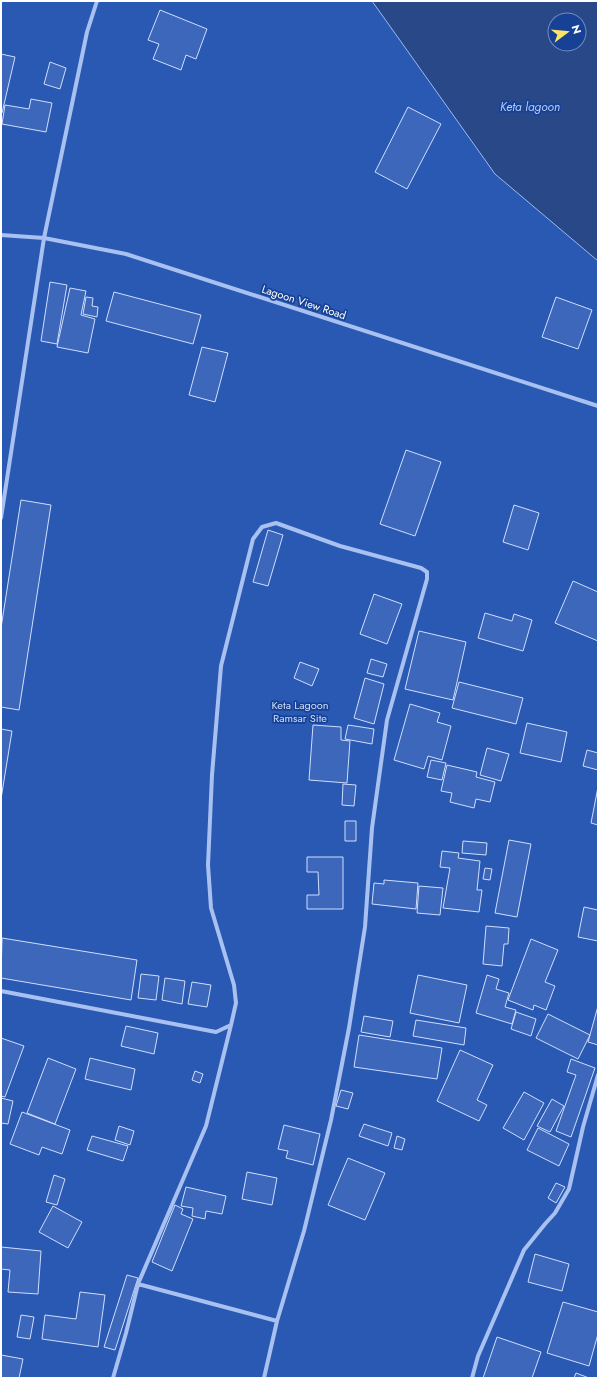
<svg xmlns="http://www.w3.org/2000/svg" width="599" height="1379" font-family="Jost,sans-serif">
<rect width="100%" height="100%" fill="#174195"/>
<path fill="#2a59b3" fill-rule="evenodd" d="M1,1h597v1377h-597zM555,20h24v24h-24z"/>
<path fill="#294887" stroke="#9abaf3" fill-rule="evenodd" d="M372,1h226v260l-103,-87zM555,20h24v24h-24z"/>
<path fill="#3c67bb" stroke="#cfdefc" d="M160,10l47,19 -11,30 -10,-4 -5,15 -28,-11 6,-15 -11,-4z
M1,54l14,3 -13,56h-1z
M50,62l16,6 -6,21 -16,-5z
M31,99l21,4 -6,29 -44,-8 3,-19 24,4z
M408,107l33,17 -34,65 -32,-17z
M50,282l17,3 -10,59 -16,-3z
M70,288l16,3 -5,24 14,4 -7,34 -31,-6z
M114,292l87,23 -8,29 -87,-23z
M86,297l7,1 -1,8 6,1 -1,10 -14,-3z
M556,297l36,13 -14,39 -36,-12z
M202,347l26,6 -13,49 -26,-7z
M406,450l35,12 -26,74 -35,-12z
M21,500l30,5 -32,205 -18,-3v-79z
M514,505l25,8 -11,37 -25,-8z
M268,530l15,5 -15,51 -15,-4z
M573,581l25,11v49l-43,-18z
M374,594l28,10 -15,40 -27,-10z
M485,613l27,8 2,-7 18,6 -9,31 -45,-13z
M419,631l47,11 -13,58 -48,-11z
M371,659l16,5 -4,13 -16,-4z
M300,662l19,7 -7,17 -18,-8z
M365,678l19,6 -10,40 -20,-6z
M459,682l64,16 -7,26 -64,-16z
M410,704l30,9 -3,9 14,4 -9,34 -14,-4 -4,13 -30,-9z
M527,723l40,9 -6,30 -41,-9z
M313,725l28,2v13l9,1 -3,42 -38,-3z
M348,725l26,4 -2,15 -27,-5z
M1,729l11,2 -11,68z
M487,748l22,6 -8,27 -21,-6z
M587,750l11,3v17l-15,-4z
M431,760l15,3 -4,17 -15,-3z
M447,765l30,7 -1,5 19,5 -5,20 -14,-3 -2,9 -24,-6 2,-9 -11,-2z
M343,784l13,1 -2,21 -12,-1z
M598,787v38l-7,-2z
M345,821h11v20h-11z
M509,840l22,4 -14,73 -22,-4z
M463,841l24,2 -1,12 -24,-2z
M442,851l17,2 -1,5 22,3 -3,29h5l-3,22 -36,-4 7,-40 -10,-1z
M307,857h36v52h-36v-14h12l-1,-23h-11z
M485,868l7,1 -2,11 -7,-1z
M384,880l34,3 -2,26 -44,-5 2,-21 10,1z
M419,886l24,2 -3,27 -23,-2z
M584,907l14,3v31l-20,-4z
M486,926l23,2 -1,16h-4l-2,22 -19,-2z
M2,938l135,22 -6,40 -130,-22z
M531,939l27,11 -13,32 10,4 -9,24 -12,-5 -1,5 -25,-10z
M141,974l18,2 -3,24 -18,-2z
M418,975l49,10 -8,38 -49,-10z
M487,975l12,4 -3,10 13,4 -4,14 11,3 -4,14 -36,-11z
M165,978l20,3 -3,23 -20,-4z
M192,982l19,3 -4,22 -19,-3z
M598,1006v39l-10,-3z
M516,1012l20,7 -5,17 -20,-7z
M548,1014l42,21 -12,24 -42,-21z
M364,1016l29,5 -3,16 -29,-5z
M416,1020l50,8 -2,17 -51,-9z
M126,1026l32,7 -4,21 -33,-8z
M359,1035l83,13 -5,31 -83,-12z
M1,1038l23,8 -19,51 -4,-1z
M460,1050l33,15 -16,35 10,5 -8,16 -42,-20z
M48,1058l28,11 -21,55 -28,-11z
M90,1058l45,11 -4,21 -46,-11z
M571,1059l24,9 -24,69 -15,-6 20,-56 -9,-3z
M195,1071l8,3 -3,9 -8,-3z
M341,1090l12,3 -5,16 -12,-3z
M524,1092l20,11 -20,37 -21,-12z
M1,1098l12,3 -5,23 -7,-1z
M552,1099l12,7 -14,26 -13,-6z
M22,1112l48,18 -8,24 -20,-7 -3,8 -29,-11z
M364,1124l28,9 -4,13 -29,-10z
M284,1125l36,9 -7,31 -27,-7 2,-7 -10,-2z
M119,1126l15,5 -4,14 -15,-5z
M538,1128l31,16 -10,22 -32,-16z
M92,1136l36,10 -5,15 -36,-11z
M397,1136l8,3 -3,11 -8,-2z
M348,1158l37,15 -20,47 -37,-15z
M247,1172l30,6 -5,27 -30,-6z
M54,1175l11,4 -8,26 -11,-3z
M556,1183l9,4 -9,16 -8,-5z
M186,1187l40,9 -4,18 -16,-3 -1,8 -13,-3 1,-8 -12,-2z
M175,1205l8,4 -2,5 12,5 -21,52 -20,-9z
M53,1206l29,16 -14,26 -29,-16z
M1,1247l40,4 -3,43 -30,-2 2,-22 -9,-1z
M535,1254l34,10 -7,27 -34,-9z
M127,1275l11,3 -23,72 -11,-3z
M80,1292l25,3 -7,52 -56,-8 3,-24 31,4z
M563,1302l35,10v22l-9,32 -42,-13z
M21,1315l13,2 -4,22 -13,-2z
M497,1337l44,15 -9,26h-49z
M1,1355l22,4 -4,19h-18z
M576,1373l13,5h-15z"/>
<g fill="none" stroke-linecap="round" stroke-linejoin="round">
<path stroke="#a8c1f1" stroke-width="4" d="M1,235l43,3 82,16 472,152
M1,518l43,-280 43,-206 10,-31
M1,991l215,41 15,-7 -25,101 -68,158 -12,49 -13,45
M231,1025l5,-22 -2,-18 -23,-77 -3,-43 4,-90 9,-109 32,-127 9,-12 14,-4 64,23 81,22 6,4v7l-40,141 -15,108 -7,99 -16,101 -18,92 -27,111 -27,90 -13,57
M138,1284l139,37
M472,1378l6,-22 46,-106 21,-26 10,-11 14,-24 14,-62 15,-52"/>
</g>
<g text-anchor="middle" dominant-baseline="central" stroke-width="3.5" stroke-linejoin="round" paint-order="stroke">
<g font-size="11" fill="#fff" stroke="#174195">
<text transform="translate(304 302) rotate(18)">Lagoon View Road</text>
</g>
<g font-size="11" fill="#cfdefc" stroke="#174195">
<text x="300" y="705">Keta Lagoon<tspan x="300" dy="13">Ramsar Site</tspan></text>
</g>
<g font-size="12" font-style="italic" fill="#b4ccf7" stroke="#174195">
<text x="530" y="107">Keta lagoon</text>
</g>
</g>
<rect width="599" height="1379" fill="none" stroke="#ffffff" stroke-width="4"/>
<g transform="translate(567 32) rotate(74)"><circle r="19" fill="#174195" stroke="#748dbf"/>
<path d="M0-3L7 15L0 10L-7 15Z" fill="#ffe368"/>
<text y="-6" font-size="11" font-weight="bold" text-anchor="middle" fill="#ffffff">N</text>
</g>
</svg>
